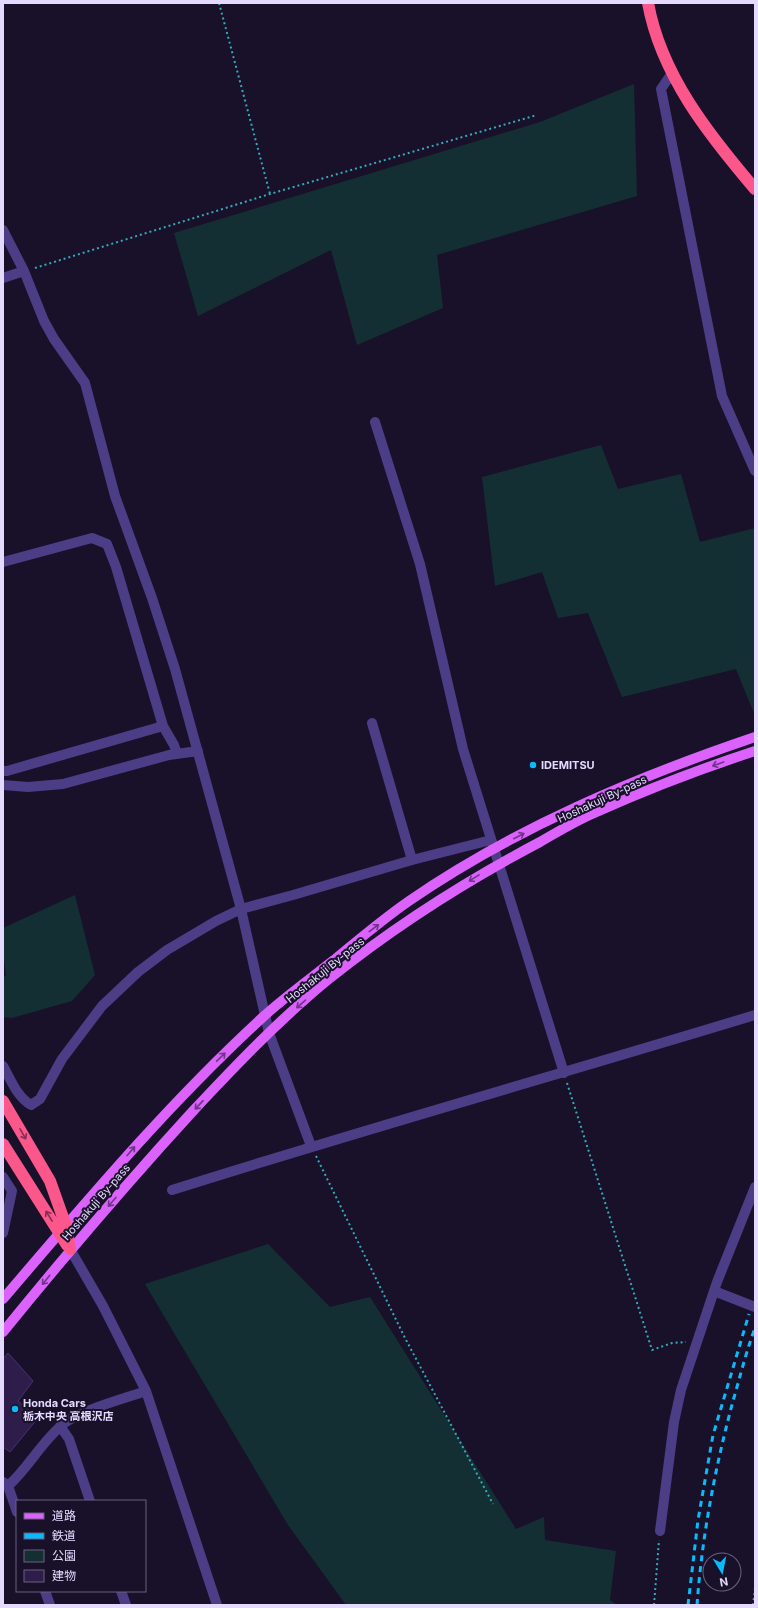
<svg xmlns="http://www.w3.org/2000/svg" width="758" height="1608" font-family="Inter,'Noto Sans JP',sans-serif">
<rect width="100%" height="100%" fill="#191129"/>
<path fill="#142f33" d="M634,84l3,112 -200,59 6,53 -86,37 -26,-95 -133,66 -24,-83 366,-111z
M601,445l17,44 63,-15 19,68 55,-14v188l-19,-47 -114,28 -34,-84 -30,5 -16,-46 -47,14 -13,-109z
M75,895l20,80 -23,26 -60,17 -9,-1v-39l3,-3 -3,-23v-24z
M268,1244l62,63 40,-10 146,232 28,-12 1,23 71,11 -6,49 7,5h-271l-58,-80 -143,-241z"/>
<path fill="#2e1d4a" stroke="#493076" d="M8,1353l25,28 -15,20 20,17 -28,34 -7,-5v-88z"/>
<g fill="none" stroke-linecap="round" stroke-linejoin="round">
<path stroke="#32acba" stroke-width="2" stroke-dasharray="2 3" stroke-linecap="butt" d="M219,3l51,191
M35,268l235,-74 267,-79
M567,1083l85,267 20,-7 14,-1
M316,1156l89,182 88,166
M654,1605l5,-65
M753,1605l2,-17"/>
<path stroke="#4c3d87" stroke-width="10" d="M672,73l-11,16 61,307 33,75
M3,230l21,41 20,50 10,18 31,44 30,113 37,102 23,71 66,240 28,124 42,113
M3,278l21,-7
M375,422l45,142 43,185 101,324
M3,562l89,-24 15,6 9,23 47,159 11,19 3,9
M372,723l40,137
M3,771h4l156,-45
M3,785l25,2 35,-3 106,-29 29,-4
M3,1066c8,14 14,31 28,39l9,-6 22,-40 40,-53 36,-34 29,-22 49,-29 25,-12 52,-14 119,-35 79,-20
M3,1177l9,14 -9,42
M172,1190c193,-61 389,-116 583,-175
M70,1249l33,57 43,85 71,214
M714,1291l41,16
M60,1426l9,13 21,62
M3,1482l5,4 9,26
M8,1486c20,-18 33,-43 53,-60 16,-15 62,-27 85,-35
M660,1531l14,-109 7,-32 36,-108 38,-95
M45,1591l5,14
M121,1591l5,14"/>
<path stroke="#dc62fd" stroke-width="10" d="M3,1299c83,-97 165,-195 260,-282 22,-20 47,-38 71,-57 24,-20 49,-41 75,-59 106,-73 225,-123 346,-164
M3,1332c61,-75 124,-149 190,-221 43,-46 87,-92 136,-132 66,-53 137,-98 211,-137 17,-10 34,-20 52,-28 53,-24 108,-45 163,-63"/>
<path stroke="#fc578b" stroke-width="12" d="M648,3c13,72 61,132 107,186
M3,1101l47,80 16,45 4,23
M3,1144l64,101"/>
<path stroke="#09bbfb" stroke-width="3" stroke-dasharray="6 5" stroke-linecap="butt" d="M688,1605l10,-85 15,-85 36,-121
M697,1605c5,-69 18,-137 36,-204 7,-24 13,-49 22,-73"/>
</g>
<defs><path id="oneway-shaft" d="M-6 0H5M1.5-3L5.5 0L1.5 3" fill="none" stroke-width="1.6" stroke-linecap="round" stroke-linejoin="round"/></defs>
<g stroke="#713588">
<use href="#oneway-shaft" transform="translate(718 764) rotate(160)"/>
<use href="#oneway-shaft" transform="translate(519 836) rotate(-27)"/>
<use href="#oneway-shaft" transform="translate(474 878) rotate(148)"/>
<use href="#oneway-shaft" transform="translate(374 928) rotate(-37)"/>
<use href="#oneway-shaft" transform="translate(301 1004) rotate(139)"/>
<use href="#oneway-shaft" transform="translate(221 1057) rotate(-44)"/>
<use href="#oneway-shaft" transform="translate(199 1105) rotate(133)"/>
<use href="#oneway-shaft" transform="translate(131 1151) rotate(-50)"/>
<use href="#oneway-shaft" transform="translate(112 1202) rotate(131)"/>
<use href="#oneway-shaft" transform="translate(46 1280) rotate(129)"/>
</g>
<g stroke="#7f3055">
<use href="#oneway-shaft" transform="translate(23 1134) rotate(60)"/>
<use href="#oneway-shaft" transform="translate(49 1216) rotate(-122)"/>
</g>
<g fill="#09bbfb" stroke="#191129" stroke-width="1.5">
<circle cx="533" cy="765" r="4"/>
<circle cx="15" cy="1409" r="4"/>
</g>
<g text-anchor="middle" dominant-baseline="central" stroke-width="4" stroke-linejoin="round" paint-order="stroke">
<g font-size="11" font-weight="bold" fill="#e4dafe" stroke="#191129" text-anchor="start">
<text x="541" y="765">IDEMITSU</text>
<text x="23" y="1403">Honda Cars<tspan x="23" dy="13">栃木中央 高根沢店</tspan></text>
</g>
<g font-size="11" fill="#e4dafe" stroke="#191129">
<text transform="translate(602 799) rotate(-25)">Hoshakuji By-pass</text>
<text transform="translate(325 970) rotate(-39)">Hoshakuji By-pass</text>
<text transform="translate(96 1202) rotate(-49)">Hoshakuji By-pass</text>
</g>
</g>
<rect width="758" height="1608" fill="none" stroke="#e4dafe" stroke-width="8"/>
<rect x="16" y="1500" width="130" height="92" fill="#191129" stroke="#6a617e"/>
<rect x="24" y="1513" width="20" height="6" fill="#dc62fd" stroke="#6a617e"/>
<text x="52" y="1520" font-size="12" fill="#e4dafe">道路</text>
<rect x="24" y="1533" width="20" height="6" fill="#09bbfb" stroke="#6a617e"/>
<text x="52" y="1540" font-size="12" fill="#e4dafe">鉄道</text>
<rect x="24" y="1550" width="20" height="12" fill="#142f33" stroke="#6a617e"/>
<text x="52" y="1560" font-size="12" fill="#e4dafe">公園</text>
<rect x="24" y="1570" width="20" height="12" fill="#2e1d4a" stroke="#6a617e"/>
<text x="52" y="1580" font-size="12" fill="#e4dafe">建物</text>
<g transform="translate(722 1572) rotate(170)"><circle r="19" fill="#191129" stroke="#6a617e"/>
<path d="M0-3L7 15L0 10L-7 15Z" fill="#09bbfb"/>
<text y="-6" font-size="11" font-weight="bold" text-anchor="middle" fill="#e4dafe">N</text>
</g>
</svg>
